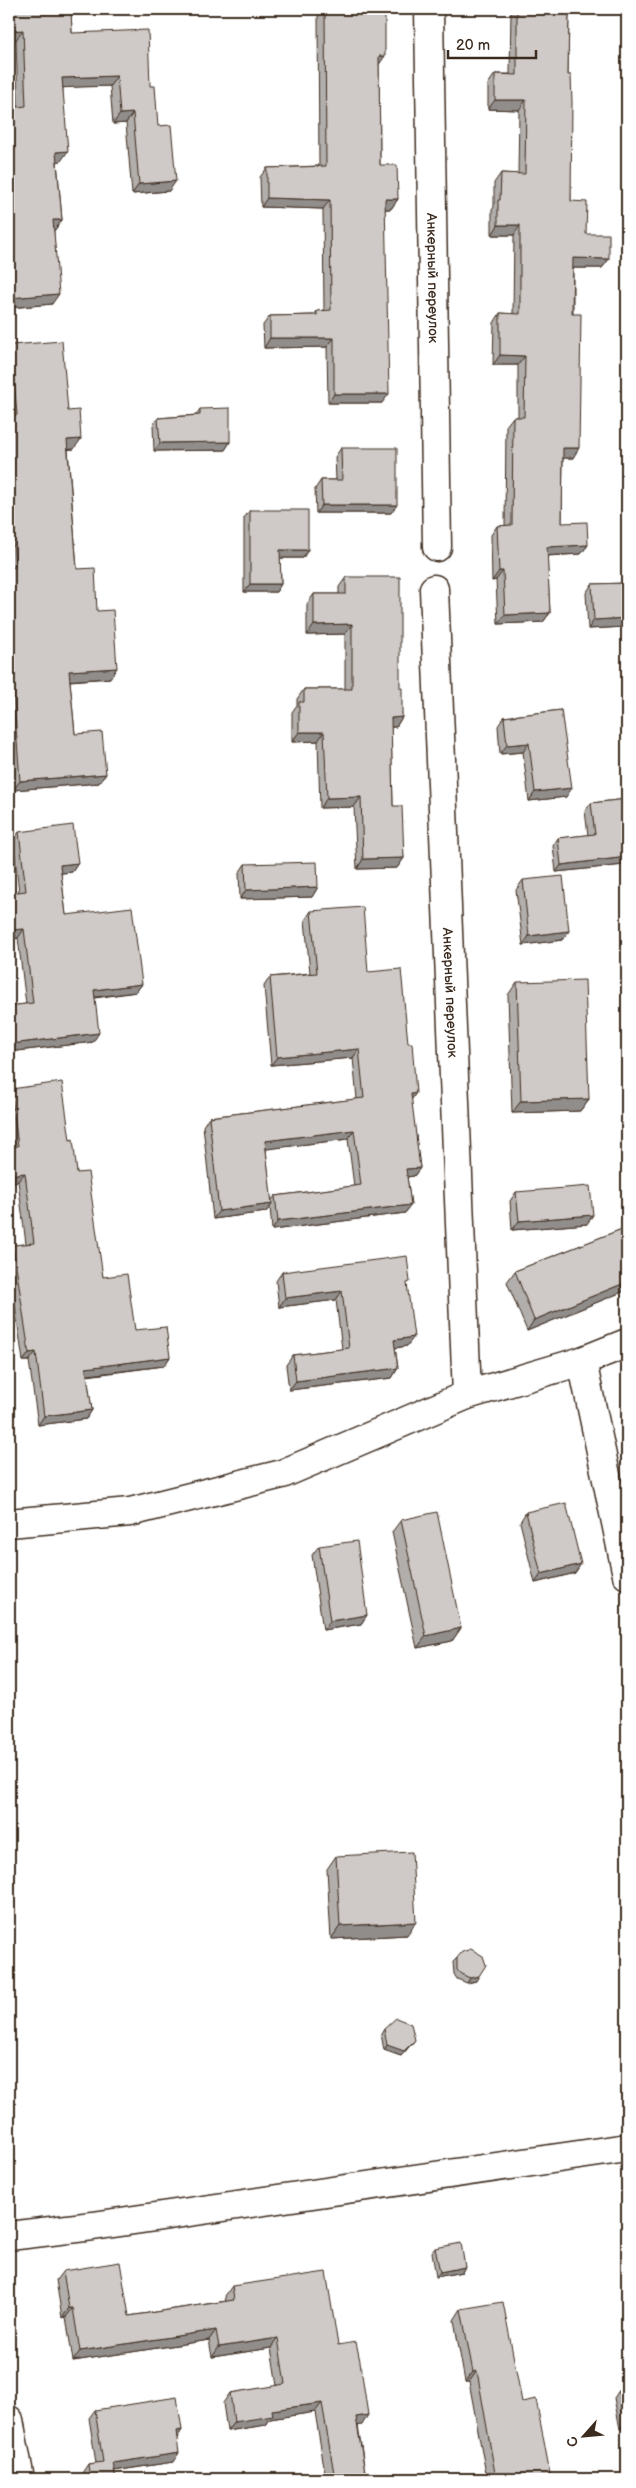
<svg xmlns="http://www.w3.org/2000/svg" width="636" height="2488" font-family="'Balsamiq Sans',sans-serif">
<rect width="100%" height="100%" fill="#fff"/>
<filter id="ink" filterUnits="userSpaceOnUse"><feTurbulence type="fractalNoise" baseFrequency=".02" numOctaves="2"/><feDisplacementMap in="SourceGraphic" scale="10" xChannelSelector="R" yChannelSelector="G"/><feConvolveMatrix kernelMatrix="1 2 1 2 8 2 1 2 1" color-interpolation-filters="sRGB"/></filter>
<g filter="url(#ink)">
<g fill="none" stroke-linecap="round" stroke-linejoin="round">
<defs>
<g id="minor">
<path id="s1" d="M429,9l8,538"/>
<path id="s2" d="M434,589l33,806"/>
<path d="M582,1361l45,214"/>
<path d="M9,1523l121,-11 152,-38 185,-79 115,-34 45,-18"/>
<path d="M9,2236l84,-10 534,-78"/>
<path d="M9,2420l11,59"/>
</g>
</defs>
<use href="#minor" stroke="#3b2a1e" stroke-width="31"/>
<use href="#minor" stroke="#fff" stroke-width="28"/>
</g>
<path fill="#b2aeab" stroke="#3b2a1e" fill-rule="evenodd" d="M9,9h62l1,24 78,53 19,105 -37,3 -6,-71 -13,1 -3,-38 -47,1 -2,74h-4l5,59 -8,10 -2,74 -43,4v-200l9,-1 -2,-67h-7z
M323,9h62l-6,56 1,100 18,34 -7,10h-6l-3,194h-54l-1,-56 -63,1 -1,-23 7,-9 44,-1 3,-4h7l-1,-102 -62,-2 -1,-30 7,-9 52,-2 -1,-150z
M511,9h58l-1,66 3,126 15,33 23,25 -7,9h-29v190h-10l-1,65 26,22 -7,9 -34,2 3,57 -7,9 -45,2 -2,-44 -4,1 -1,-46 6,-9h8l1,-100 7,-9h5v-52h-25l1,-42 6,-10 13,1 1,-79h-22v-25l2,-3v-24l7,-10 17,1 1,-64 -31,-1v-25l7,-10h15z
M11,345l57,66 6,38h-6l9,120 20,42 13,67 -40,3 5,53 31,40 -7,9 -86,7 -4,-58v-384z
M200,409l30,33 -5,8 -71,1 -1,-26 5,-7 38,-3z
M341,448l50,65h-75l-1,-24 6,-9h15l-1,-23z
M250,510l53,48h-23l1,26 -5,8h-32v-74z
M346,577l54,111 2,29 -6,10h-5l2,79 11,52 -7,10 -40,1 -3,-62 -34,1 -2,-67 -26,1v-30l5,-7v-6l7,-10h41v-55l-38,1v-31l7,-10h25v-7z
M627,583v41l-2,3 -37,2 -2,-36 6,-9z
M561,710l5,87 -37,4 -6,-49 -23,2 -2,-28 6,-9z
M627,799v92l-3,-26 -68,7 -3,-26 5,-8 30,-3 -3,-24 6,-8z
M19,832l59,31 -6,9 -11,1 5,42 76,69 -6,8 -41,6 -2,44 -84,10v-46l17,-2 -8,-66 -9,1v-46l10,-1 -6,-52z
M245,864l73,23 -6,10 -72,2 -1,-26z
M523,880l46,51 -7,9 -39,5 -7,-55z
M311,911l57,61 43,128 9,68 -6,8 -7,1 4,28 -6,8 -133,17 -2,-23 -4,5 -53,7 -10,-93 6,-9 148,-18 -4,-41 -82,7 -7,-79 6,-9 40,-4 -5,-53zM348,1139l6,47 -79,10 -4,5 -5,-52z
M517,982l72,117 -9,12 -68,2 -4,-118z
M11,1089l59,51 7,33 26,104 32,53 35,27 -6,9 -77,10 5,34 -6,9 -48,6 -9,-64h-6l-14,-97v-12l4,-7 13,-1 -8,-63 -9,2v-35l2,-1 -2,-16v-39z
M516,1192l71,32 -75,6 -2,-29z
M627,1207v14h-4l-1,-6z
M627,1227v63l-100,41 -20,-49 8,-11z
M282,1272l125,14v60l-12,2 3,20 -6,10 -103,12 -3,-25 7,-10 49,-6 -6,-49 -57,7 -3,-26z
M526,1512l49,61 -40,10 -15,-61z
M401,1520l60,108 -9,13 -35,7 -25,-116z
M319,1546l48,69 -6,9 -38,6 -11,-75z
M336,1856l71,79 -76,4 -4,-70z
M457,1958l19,23 -9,2 -10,-4 -3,-5 -1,-12z
M384,2029l31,11 -14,16 -17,-6 -3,-16z
M435,2248l30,19 -3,5 -26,5 -4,-25z
M63,2271l66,45 97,-15 -1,-5 7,-10 106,59 24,80h-4l8,54h-40l-11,-67 -45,7 -4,6 -39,6 -4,-28 7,-10 47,-7 -6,-38 -59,9 -3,-17 -136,21 -7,-44 -4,1 -6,-38z
M461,2309l61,93 29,77h-64l-18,-97h-4l-11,-62z
M627,2387v41l-7,1 -6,-31 6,-9z
M95,2410l87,20 -5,8 -4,24 -59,9 2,8h-33l-1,-6 6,-9 8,-1 -7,-45z"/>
<path fill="#918d8b" stroke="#3b2a1e" d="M23,30l-7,10h-7v-6l2,-3z
M379,56h6l-7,10z
M117,76l-7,10 -55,2 7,-10z
M495,100h31l-7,10 -31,-1z
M133,113l-7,10 -13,1 7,-10z
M68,151l-7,10 -12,1 7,-10z
M176,181l-7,10 -37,3 7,-10z
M267,198l63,2 -7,9 -62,-2z
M385,199h13l-7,10h-12z
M53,220h9l-7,10h-9z
M498,225h22l-6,10h-22z
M573,258l36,1 -7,9h-36z
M59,294l-7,10 -43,4v-10z
M270,338h64l-7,9 -63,1z
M500,355l25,1 -7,9h-25z
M334,394h55l-7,9h-54z
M81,439l-7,10 -14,1 7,-10z
M230,442l-5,8 -71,1 6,-8z
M563,448h16l-6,10h-17z
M322,505h75l-6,8h-75z
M588,545l-7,9 -41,2 7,-9z
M280,550h28l-5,8h-28z
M499,571h4l-7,9 -4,1z
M250,584h31l-5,8h-32z
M550,613l-7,9 -45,2 7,-9z
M627,618v6l-2,3 -37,2 6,-9z
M352,624l-7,10 -38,1 7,-10z
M117,668l-7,10 -47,3 6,-10z
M402,717l-6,10h-12l7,-9z
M299,732h25l-6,9 -26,1z
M529,743l-6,9 -23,2 7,-9z
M106,774l-7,9 -86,7 7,-9z
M572,788l-6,9 -37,4 6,-9z
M361,797l-7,10 -34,1 7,-10z
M627,857v4l-3,4 -68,7 5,-7z
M404,858l-7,10 -40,1 6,-10z
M78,863l-6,9 -18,2 6,-9z
M318,887l-6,10 -72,2 6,-9z
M24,929l-6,9 -9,1v-4l3,-5z
M569,931l-7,9 -39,5 6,-9z
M142,984l-6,8 -48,6 6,-8z
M99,1033l-6,9 -84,10v-5l2,-3z
M359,1049l-6,9 -82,7 6,-8z
M416,1093l-6,9 1,-8z
M589,1099l-9,12 -68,2 9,-12z
M354,1130l-6,9 -89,11 6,-9z
M420,1168l-6,8 -14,2 6,-9z
M25,1173l-7,8 -9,2v-8z
M272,1204l-6,8 -53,7 6,-8z
M411,1205l-6,8 -133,17 6,-9z
M593,1215l-6,9 -75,6 7,-9z
M627,1215v6h-4z
M627,1282v8l-100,41 7,-11z
M342,1291l-6,9 -57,7 6,-9z
M414,1337l-7,9 -19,3 6,-9z
M36,1352l-7,9h-6l6,-8z
M170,1357l-6,9 -84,10 6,-8z
M398,1368l-6,10 -103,12 7,-9z
M92,1410l-6,9 -48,6 6,-9z
M581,1564l-6,9 -40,10 6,-9z
M367,1615l-6,9 -38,6 7,-9z
M461,1628l-9,13 -35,7 9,-12z
M416,1922l-9,13 -76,4 9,-13z
M479,1976l-3,5 -9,2 3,-5z
M415,2040l-14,16 -17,-6 3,-5z
M465,2267l-3,5 -26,5 4,-5z
M69,2308h4l-7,9 -4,1z
M216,2330l-7,10 -136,21 7,-10z
M278,2338l-7,10 -59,9 7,-10z
M477,2371l-8,11h-4l8,-10z
M322,2403l-7,9 -45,7 -4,6 -39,6 7,-9 38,-12z
M368,2415l-6,10 -13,2 7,-10z
M626,2420h1v8l-7,1z
M182,2430l-6,9v-8z
M179,2453l-6,9 -66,10 6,-9z"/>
<path fill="#cfcac7" stroke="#3b2a1e" d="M10,9h61l1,24 76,-3 2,56h5l3,40 13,-1 5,56 -37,3 -6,-71 -13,1 -3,-38 -55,2 6,73 -12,1 6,68h-9l6,74 -50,4v-120h1l-1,-15v-55l17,-2 -3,-76 -12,1z
M325,9h60v47h-6l1,109h17l1,34h-13l4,195h-55v-56h-64v-22l47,-1v-4l14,-1 -1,-110 -63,-2v-30l59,-2z
M517,9h52l-1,66h3l1,27 -1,99 16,1 -1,32h23v25l-36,-1 -1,56h9l-2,134h-16l-1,75 25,-1 1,23 -41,2 3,66 -45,2 -2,-44h-4l-2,-45 15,-1 1,-108h11l1,-61 -25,-1v-42l20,1v-89h-22v-25h2l1,-27 24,1 1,-74h-31v-26l22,1z
M62,341l6,70 11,-1 2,29 -14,1 10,129 18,-1 2,43 16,-1 4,58 -48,3 6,63 27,-2 4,42 -86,7 -11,-149v-8h5l-4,-56 5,-1 -6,-76v-75l8,-1 -6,-70z
M230,408v34l-70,1 -2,-25 42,-3v-6z
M341,448h56v57h-75l-1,-25h21z
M250,510h58v40h-28l1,34h-31z
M346,577h54v111h2v29l-11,1 2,88h9l2,52 -41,1 -2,-62 -34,1 -3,-66h-25v-30h5v-13h48v-65l-38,1v-31h32z
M627,583v35l-33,2 -2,-36z
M561,710l11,78 -37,4 -6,-49 -22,2 -3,-28z
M627,799v58l-66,8 -3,-27 37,-4 -4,-31z
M73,825l5,38 -18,2 6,50 66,-8 10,77 -48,6 5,43 -88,11 -2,-15v-23l24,-3 -9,-74 -12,1 -3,-26v-11l17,-2 -7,-59z
M317,862l1,25 -72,3 -1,-26z
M563,876l6,55 -40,5 -6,-56z
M363,907l5,65 33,-3 7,74h4l4,50 -5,1 9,74 -14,1 5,36 -133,16 -3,-25 86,-11 -7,-55 -89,11 7,63 -53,7 -10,-94 155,-19 -5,-49 -82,8 -7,-80 47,-4 -6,-62z
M585,980l4,119 -68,2 -4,-119z
M62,1082l8,58 3,-1 4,34 11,-1 15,105 24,-3 8,56 31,-3 4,30 -84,11 6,42 -48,6 -8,-64 -7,1 -16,-108 21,-2 -9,-70 -16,2v-27l9,-2 -7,-57z
M590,1186l3,29 -74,6 -3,-29z
M627,1227v55l-93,38 -19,-49z
M407,1256l3,26 -3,1 7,54 -20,3 4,28 -102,13 -3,-26 56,-7 -7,-57 -57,7 -3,-26z
M566,1503l15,61 -40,10 -15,-62z
M437,1512l24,116 -35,8 -25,-116z
M357,1541l10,74 -37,6 -11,-75z
M412,1852l4,70 -76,4 -4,-70z
M471,1949l12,7 3,9 -7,11 -9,2 -9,-4 -4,-4v-12l5,-6z
M396,2018l15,6 4,16 -11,11 -17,-6 -3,-16z
M461,2243l4,24 -25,5 -5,-24z
M120,2262l9,54 105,-16 -2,-14 94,-14 12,73 18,-3 4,19 8,54 -12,2 10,62h-31l-13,-76 -50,7 1,6 -39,6 -4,-29 55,-9 -7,-46 -59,9 -3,-17 -136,21 -7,-43h-4l-6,-37z
M503,2302l19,100 14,-3 15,80h-55l-19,-108 -4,1 -12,-63z
M627,2387v33h-1l-6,-31z
M177,2397l5,33 -6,1 3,22 -66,10 3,16h-26l-2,-15 15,-2 -8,-52z"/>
</g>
<g text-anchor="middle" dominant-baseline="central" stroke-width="5" stroke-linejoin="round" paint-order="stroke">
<g font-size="14" fill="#3b2a1e" stroke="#fff">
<text stroke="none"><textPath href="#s1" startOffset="269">Анкерный переулок</textPath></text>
<text stroke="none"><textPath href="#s2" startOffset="404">Анкерный переулок</textPath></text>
</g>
</g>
<rect width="636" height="2488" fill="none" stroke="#fff" stroke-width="30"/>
<rect x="15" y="15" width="606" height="2458" fill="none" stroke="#3b2a1e" stroke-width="2" filter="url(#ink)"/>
<g transform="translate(584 2436) rotate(243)" stroke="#ffffff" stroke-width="4" paint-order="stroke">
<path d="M0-4L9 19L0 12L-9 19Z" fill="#3b2a1e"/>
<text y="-8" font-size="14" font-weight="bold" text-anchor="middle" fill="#3b2a1e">С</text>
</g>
<path d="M448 50v8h88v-8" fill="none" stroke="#3b2a1e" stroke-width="2.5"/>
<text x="456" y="50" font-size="15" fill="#3b2a1e" stroke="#ffffff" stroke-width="4" paint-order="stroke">20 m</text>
</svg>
